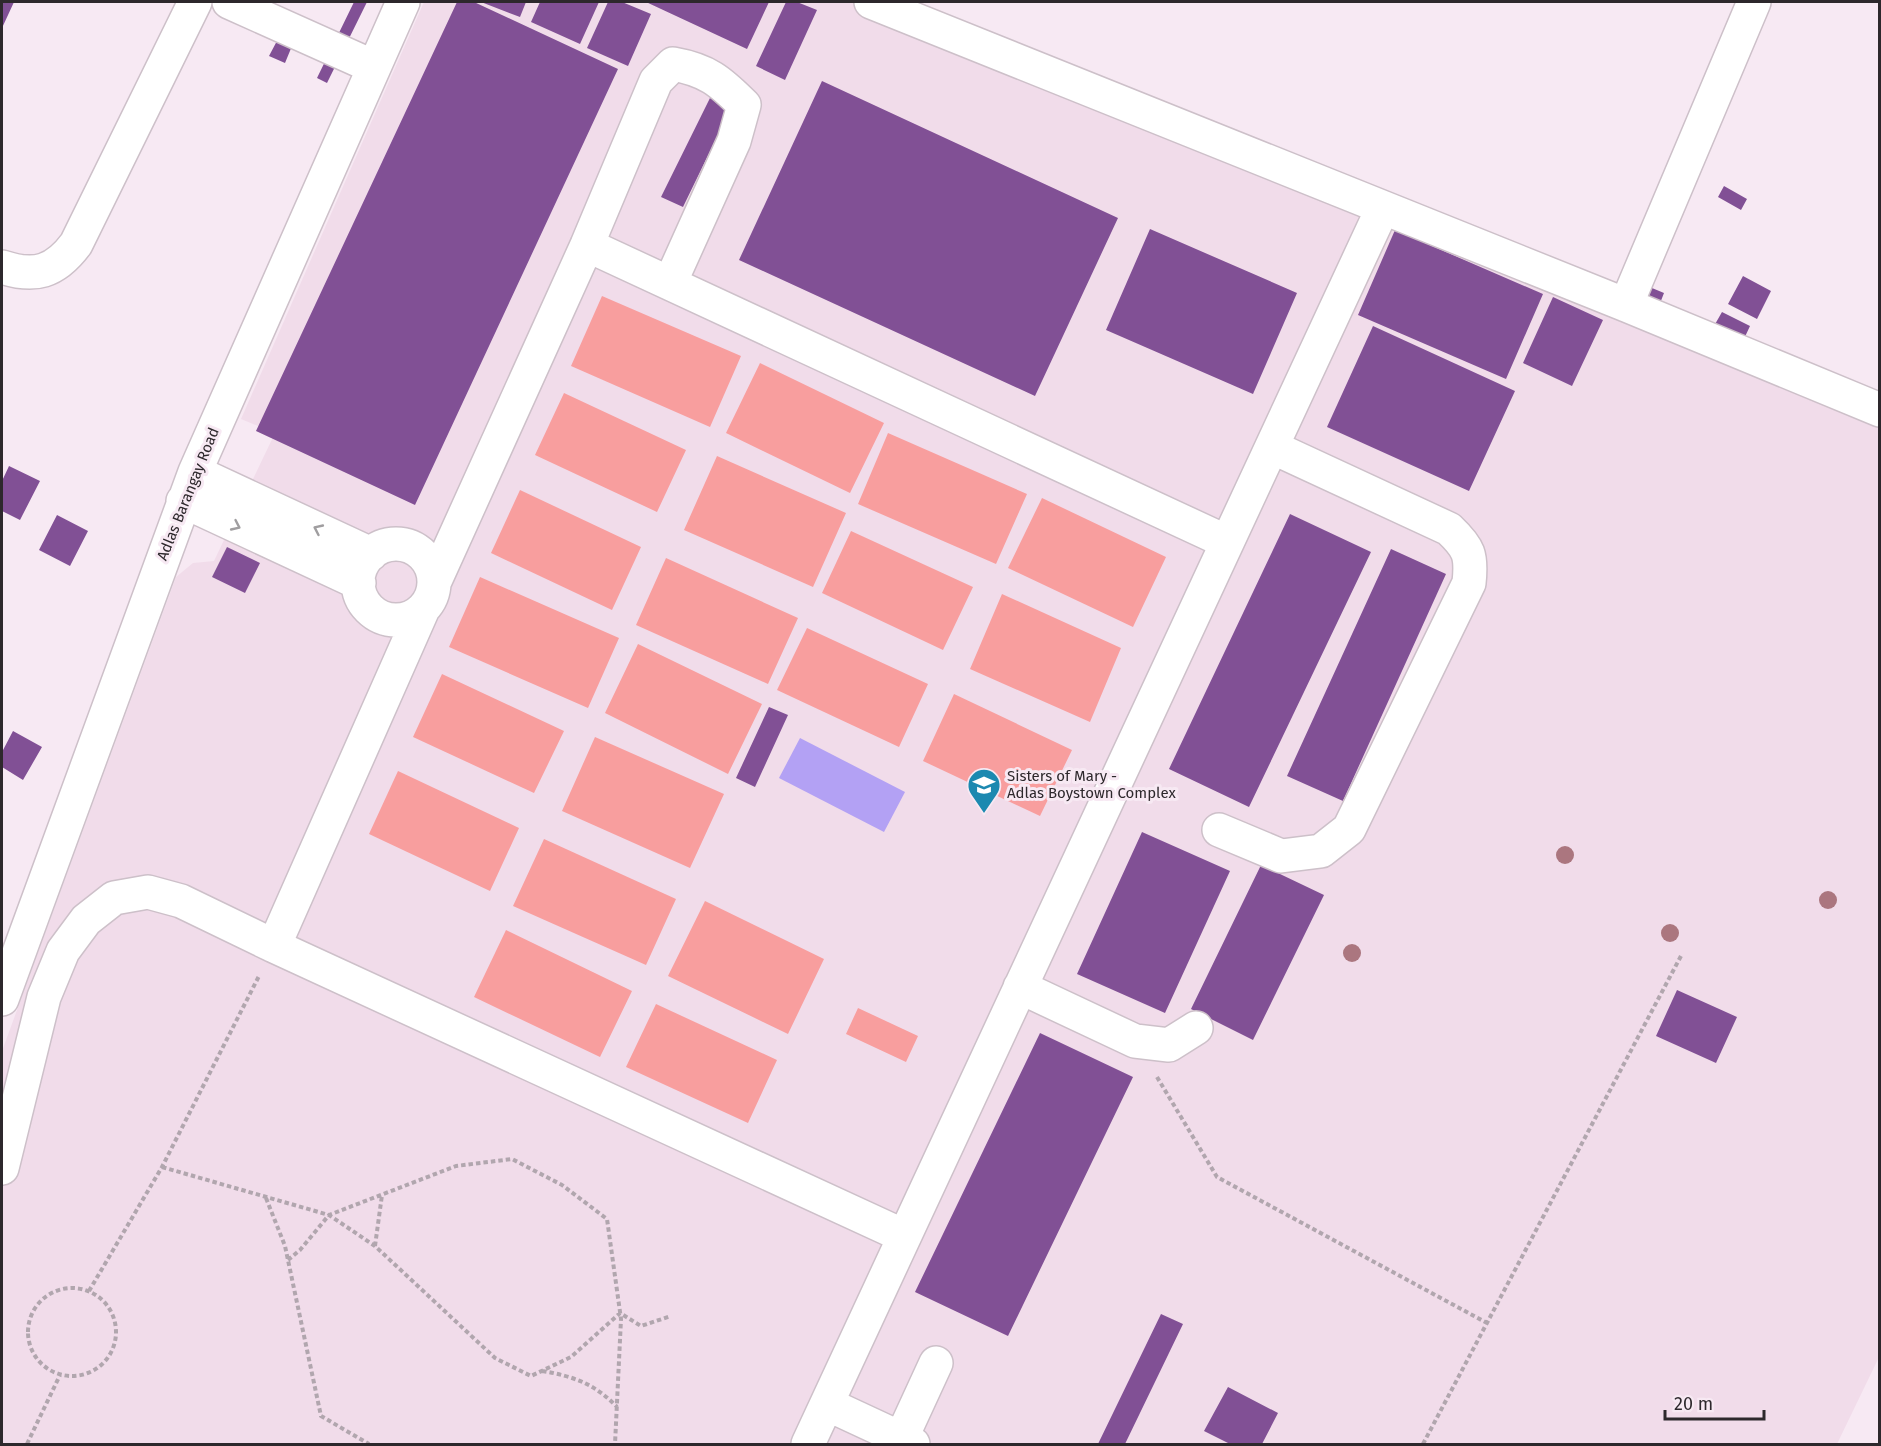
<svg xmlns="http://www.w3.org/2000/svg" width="1881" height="1446" font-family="'Fira Sans',sans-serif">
<rect width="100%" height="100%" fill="#f7e9f3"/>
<path fill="#f1dcea" d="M424,2h429l778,316 248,105 1,932 -43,89h-1835v-393l174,-474 17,-14 21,-2 61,-128 -34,-14z"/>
<path fill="#f89e9e" d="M602,296l139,60 -31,71 -139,-61z
M760,363l124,60 -34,70 -124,-60z
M564,393l122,57 -29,62 -122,-57z
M888,433l139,61 -31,70 -138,-60z
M717,456l129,57 -33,74 -129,-57z
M520,490l121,57 -29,63 -121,-57z
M1042,498l124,59 -33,70 -125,-59z
M851,531l122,56 -30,63 -121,-57z
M666,558l132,60 -30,66 -132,-59z
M480,577l139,61 -31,70 -139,-61z
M1002,594l119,54 -31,74 -120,-53z
M807,628l121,56 -29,63 -122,-57z
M638,644l124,60 -34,70 -123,-61z
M442,674l122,57 -30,62 -121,-56z
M954,694l118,56 -32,66 -117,-55z
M595,737l129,57 -34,74 -128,-57z
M398,771l121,57 -29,63 -121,-57z
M544,839l132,60 -30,66 -133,-59z
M705,901l119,58 -36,75 -120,-58z
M506,930l126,61 -32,66 -126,-60z
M656,1004l121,56 -29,63 -122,-56z
M858,1008l60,28 -12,26 -60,-28z"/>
<path fill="#b3a1f4" d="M800,738l105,54 -21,40 -105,-54z"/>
<path fill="#815095" d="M2,2h12l-12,26z
M354,2h13l-40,81 -10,-5z
M457,2h17l144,67 -203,436 -159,-74z
M481,2h45l-6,15z
M540,2h59l-19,42 -49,-22z
M608,2h14l29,12 -23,52 -41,-18z
M646,2h123l-22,47z
M786,2h11l20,8 -32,70 -29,-14z
M278,39l14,7 -7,17 -16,-7z
M822,81l296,137 -83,178 -296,-136z
M710,98l21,10 -48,99 -22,-10z
M1724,186l23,13 -6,11 -23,-13z
M1150,229l147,64 -44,101 -147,-64z
M1395,230l148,64 -37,85 -148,-64z
M1743,276l28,15 -14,28 -29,-15z
M1640,283l24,10 -7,18 -24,-10z
M1553,297l50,23 -31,66 -49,-23z
M1722,312l28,14 -7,15 -29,-15z
M1373,326l142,65 -46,100 -142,-64z
M9,466l31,15 -20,39 -18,-9v-30z
M1290,514l81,38 -122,255 -80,-38z
M57,515l31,16 -18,35 -31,-16z
M227,547l33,16 -15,30 -33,-16z
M1391,549l55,25 -103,227 -56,-25z
M769,707l19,8 -33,72 -19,-9z
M13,731l29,16 -19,33 -21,-13v-15z
M1142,832l88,39 -65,142 -88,-39z
M1261,865l63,30 -71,145 -62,-31z
M1677,990l60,27 -21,46 -60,-27z
M1040,1033l93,44 -125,259 -93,-44z
M1161,1314l22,10 -58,120h-27z
M1228,1387l50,26 -16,31h-32l-26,-13z"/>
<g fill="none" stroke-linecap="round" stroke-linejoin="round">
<defs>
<path id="minor" d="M229,2l145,65
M871,2l755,303 254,105
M587,245l640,297
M2,267c33,11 53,5 74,-23l119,-242
M1626,305l128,-303
M195,472l176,82
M183,501l176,82
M358 582a38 38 0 1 1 76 0a38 38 0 1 1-76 0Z
M434,583l153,-338 69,-164 17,-17c34,6 47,17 71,41l-10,36 -64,142
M1219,830l62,26 40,-5 28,-22 120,-246c3,-28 0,-35 -20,-54l-177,-82
M274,946l149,-337
M1020,987l115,54 34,4 27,-17
M2,999l193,-527 208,-470
M2,1168l42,-171 19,-46 23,-31 28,-22 34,-6 33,9 93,45 630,290
M827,1404l86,40
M901,1439l35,-76
M808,1444l571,-1228"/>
</defs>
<use href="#minor" stroke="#cdc0c9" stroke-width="36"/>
<path stroke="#b1a6ae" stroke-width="4" stroke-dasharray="4.5 3" stroke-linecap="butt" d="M1157,1077l60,100 270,146
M162,1167l167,48 127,-49 56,-7 50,26 45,34 14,100 -6,125
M266,1198l19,48 36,170 48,28
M375,1246l7,-51
M288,1260l12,-10 29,-35 46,31 120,112 36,18 40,-19 49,-44 21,13 30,-10
M28 1332a44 44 0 1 1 88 0a44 44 0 1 1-88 0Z
M89,1291l73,-124 97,-191
M542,1371c31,5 53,13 75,36
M27,1444l33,-69
M1423,1444l259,-490"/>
<use href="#minor" stroke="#fff" stroke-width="33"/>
</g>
<g fill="#ab767f">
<circle cx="1565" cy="855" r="9"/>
<circle cx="1828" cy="900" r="9"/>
<circle cx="1670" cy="933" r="9"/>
<circle cx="1352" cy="953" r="9"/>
</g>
<defs><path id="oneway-chevron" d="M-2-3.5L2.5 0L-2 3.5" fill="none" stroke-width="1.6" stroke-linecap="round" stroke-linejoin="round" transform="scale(1.5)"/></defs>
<g stroke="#a09ea0">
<use href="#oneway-chevron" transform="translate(236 526) rotate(25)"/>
<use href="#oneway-chevron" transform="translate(318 529) rotate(-155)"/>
</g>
<defs>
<symbol id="school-pin" viewBox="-11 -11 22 30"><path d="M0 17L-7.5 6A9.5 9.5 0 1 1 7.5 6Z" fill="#1c89b0" stroke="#f7e9f3"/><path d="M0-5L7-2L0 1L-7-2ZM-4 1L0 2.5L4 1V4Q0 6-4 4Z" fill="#fff"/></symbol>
</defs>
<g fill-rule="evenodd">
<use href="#school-pin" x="965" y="766" width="38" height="52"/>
</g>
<g text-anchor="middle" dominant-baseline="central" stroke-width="6" stroke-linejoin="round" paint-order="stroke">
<g font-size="15" fill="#2d282c" stroke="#f7e9f3">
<text transform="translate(188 494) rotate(-68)">Adlas Barangay Road</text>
</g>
<g font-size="15" fill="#2d282c" stroke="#f7e9f3" text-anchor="start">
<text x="1007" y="776">Sisters of Mary -<tspan x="1007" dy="17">Adlas Boystown Complex</tspan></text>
</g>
</g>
<rect width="1881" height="1446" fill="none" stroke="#2d282c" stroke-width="6"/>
<path d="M1665 1410v9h99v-9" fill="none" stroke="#2d282c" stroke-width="3"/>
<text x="1674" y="1410" font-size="18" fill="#2d282c" stroke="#f7e9f3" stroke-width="4.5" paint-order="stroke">20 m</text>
</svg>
